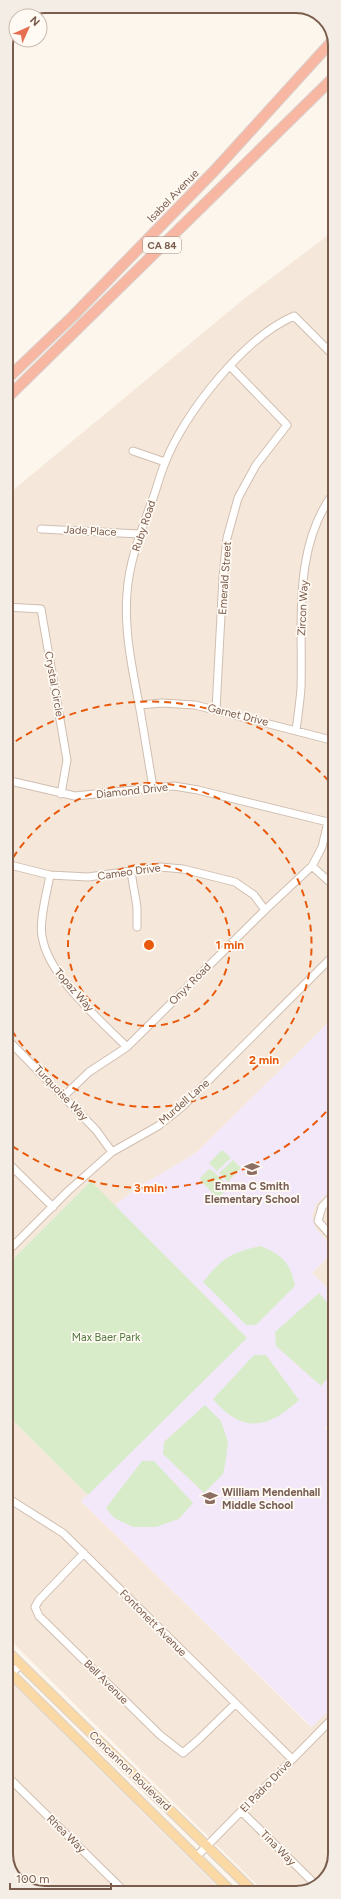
<svg xmlns="http://www.w3.org/2000/svg" width="341" height="1899" font-family="Figtree,sans-serif">
<rect width="100%" height="100%" fill="#fdf6ec"/>
<path fill="#f5e8da" d="M335,230v786l-139,137 -59,35 -23,18 -23,-25 -85,85v-770l239,-198z
M335,1186v63l-19,-20 -4,-13 4,-12z
M335,1250v46l-23,-23z
M6,1414l82,81 -7,6 230,226 24,-23v151l-10,25 -23,13h-37l-259,-257z
M6,1677l218,216h-184l-23,-11 -11,-22z"/>
<path fill="#f3e8fa" d="M335,1016v170l-19,18 -4,12 4,13 19,21 -23,23 23,23v122l-10,10 10,10v266l-23,23 -231,-226 165,-163 -132,-132 23,-18 59,-35z"/>
<path fill="#d8ecc9" d="M222,1150l9,8 -14,13 -8,-8z
M233,1160l8,8 -13,14 -9,-9z
M209,1169l3,1 16,16v3l-11,9 -16,-17 -1,-3z
M91,1181l156,157 -159,157 -82,-81v-148z
M260,1246c21,8 31,17 35,40l-39,39h-10l-43,-43c19,-24 27,-29 57,-36z
M319,1293l12,14 4,9v42l-6,18 -8,10 -45,-40 -1,-14z
M254,1355h12l33,45c-31,29 -57,34 -86,-1z
M205,1405l16,16 7,21 -2,17 -3,15 -19,19 -41,-39 1,-12z
M142,1461h12l39,42 -14,16 -23,8h-23l-19,-9 -8,-10z"/>
<g fill="none" stroke-linecap="round" stroke-linejoin="round">
<defs>
<path id="minor" d="M133,451l32,11
M41,529l99,5
M6,607l35,2 26,151 -6,34
M139,705l23,-2 33,2 140,36
M216,710l7,-133 4,-39 11,-40 18,-33 31,-40 -57,-59
M296,730c2,-14 4,-28 5,-42 2,-65 -9,-142 34,-197
M6,780l69,16 99,-10 24,4 130,32 -6,25 -10,19 -47,44 -138,137 -38,25 -25,24
M153,787c-5,-28 -9,-56 -14,-83 -7,-36 -15,-74 -12,-111 2,-30 13,-59 23,-87 6,-14 9,-29 15,-43 19,-50 80,-126 129,-147l41,41
M6,864l44,11 38,2 72,-10 23,2 52,13 19,13 11,15
M312,866l23,21
M131,872l6,35v20
M50,875c-3,17 -11,45 -8,61 6,40 57,83 85,111
M6,1038l90,92 16,22
M6,1161l47,46
M335,1193l-13,14 -4,14 17,19
M6,1253l62,-62 44,-39 46,-26 24,-19 153,-153
M6,1497l57,36 229,226
M84,1553l-45,47 -4,7 4,9 121,119 23,18 15,-13 37,-36
M6,1679l14,-14
M6,1775l120,118
M241,1811l75,74
M197,1856l138,-140"/>
<path id="major" d="M6,1650l249,243
M6,1669l227,224"/>
<path id="highway" d="M6,380l67,-64 142,-146 119,-131
M6,399l329,-323"/>
</defs>
<use href="#minor" stroke="#d1beb0" stroke-width="9"/>
<use href="#major" stroke="#dad1cd" stroke-width="11"/>
<use href="#highway" stroke="#dad1cd" stroke-width="12"/>
<use href="#minor" stroke="#fff" stroke-width="7"/>
<use href="#major" stroke="#fbd9a5" stroke-width="9"/>
<use href="#highway" stroke="#f7b7a3" stroke-width="10"/>
</g>
<g fill="none" stroke="#e8590c" stroke-width="2" stroke-dasharray="7 5">
<circle cx="149" cy="945" r="81"/>
<path d="M7 868A162 162 0 1 1 7 1022"/>
<path d="M334 1103A243 243 0 0 1 8 1143M6 748A243 243 0 0 1 334 787"/>
</g>
<defs>
<symbol id="school-bare" viewBox="-9 -9 18 18"><path d="M0-5L7-2L0 1L-7-2ZM-4 1L0 2.5L4 1V4Q0 6-4 4Z" fill="#8d6e63" stroke="#fffaf3" stroke-width="2.5" paint-order="stroke"/></symbol>
</defs>
<g fill-rule="evenodd">
<use href="#school-bare" x="241" y="1158" width="22" height="22"/>
<use href="#school-bare" x="199" y="1487" width="22" height="22"/>
</g>
<g text-anchor="middle" dominant-baseline="central" stroke-width="3.5" stroke-linejoin="round" paint-order="stroke">
<rect fill="#fffaf3" stroke="#a28b7f" stroke-width="1" x="143" y="237" width="38" height="16" rx="3"/>
<g font-size="10" font-weight="bold" fill="#7a5c4d">
<text x="162" y="245">CA 84</text>
</g>
<g font-size="11" fill="#7a5c4d" stroke="#fffaf3">
<text transform="translate(173 196) rotate(-46)">Isabel Avenue</text>
<text transform="translate(144 526) rotate(-72)">Ruby Road</text>
<text transform="translate(90 531) rotate(3)">Jade Place</text>
<text transform="translate(225 578) rotate(-86)">Emerald Street</text>
<text transform="translate(303 608) rotate(-87)">Zircon Way</text>
<text transform="translate(54 684) rotate(80)">Crystal Circle</text>
<text transform="translate(238 715) rotate(14)">Garnet Drive</text>
<text transform="translate(132 791) rotate(-6)">Diamond Drive</text>
<text transform="translate(129 872) rotate(-8)">Cameo Drive</text>
<text transform="translate(190 984) rotate(-45)">Onyx Road</text>
<text transform="translate(74 990) rotate(49)">Topaz Way</text>
<text transform="translate(61 1093) rotate(46)">Turquoise Way</text>
<text transform="translate(184 1102) rotate(-41)">Murdell Lane</text>
<text transform="translate(153 1623) rotate(45)">Fontonett Avenue</text>
<text transform="translate(106 1682) rotate(45)">Bell Avenue</text>
<text transform="translate(130 1771) rotate(44)">Concannon Boulevard</text>
<text transform="translate(266 1786) rotate(-46)">El Padro Drive</text>
<text transform="translate(66 1834) rotate(44)">Rhea Way</text>
<text transform="translate(278 1848) rotate(45)">Tina Way</text>
</g>
<g font-size="11" font-weight="bold" fill="#785e54" stroke="#fffaf3">
<text x="252" y="1186">Emma C Smith<tspan x="252" dy="13">Elementary School</tspan></text>
<text x="222" y="1492" text-anchor="start">William Mendenhall<tspan x="222" dy="13">Middle School</tspan></text>
</g>
<g font-size="11" fill="#537a41" stroke="#fffaf3">
<text x="106" y="1337">Max Baer Park</text>
</g>
</g>
<path d="M0 0H341V1899H0ZM45 13H296A32 32 0 0 1 328 45V1854A32 32 0 0 1 296 1886H45A32 32 0 0 1 13 1854V45A32 32 0 0 1 45 13Z" fill="#f4ede6" fill-rule="evenodd"/>
<path fill="none" stroke="#7a5c4d" stroke-width="2" d="M45 13H296A32 32 0 0 1 328 45V1854A32 32 0 0 1 296 1886H45A32 32 0 0 1 13 1854V45A32 32 0 0 1 45 13Z"/>
<circle cx="149" cy="945" r="6" fill="#e8590c" stroke="#fffaf3" stroke-width="2"/>
<g font-size="12" text-anchor="middle" font-weight="bold" fill="#e8590c" stroke="#fffaf3" stroke-width="3.5" stroke-linejoin="round" paint-order="stroke">
<text x="230" y="949">1 min</text>
<text x="264" y="1064">2 min</text>
<text x="149" y="1192">3 min</text>
</g>
<g transform="translate(28 28) rotate(45)"><circle r="19" fill="#fffaf3" stroke="#cabbb1"/>
<path d="M0-3L7 15L0 10L-7 15Z" fill="#e76f51"/>
<text y="-6" font-size="11" font-weight="bold" text-anchor="middle" fill="#7a5c4d">N</text>
</g>
<path d="M10 1883v6h101v-6" fill="none" stroke="#7a5c4d" stroke-width="2"/>
<text x="16" y="1883" font-size="12" fill="#7a5c4d" stroke="#fffaf3" stroke-width="3" paint-order="stroke">100 m</text>
</svg>
